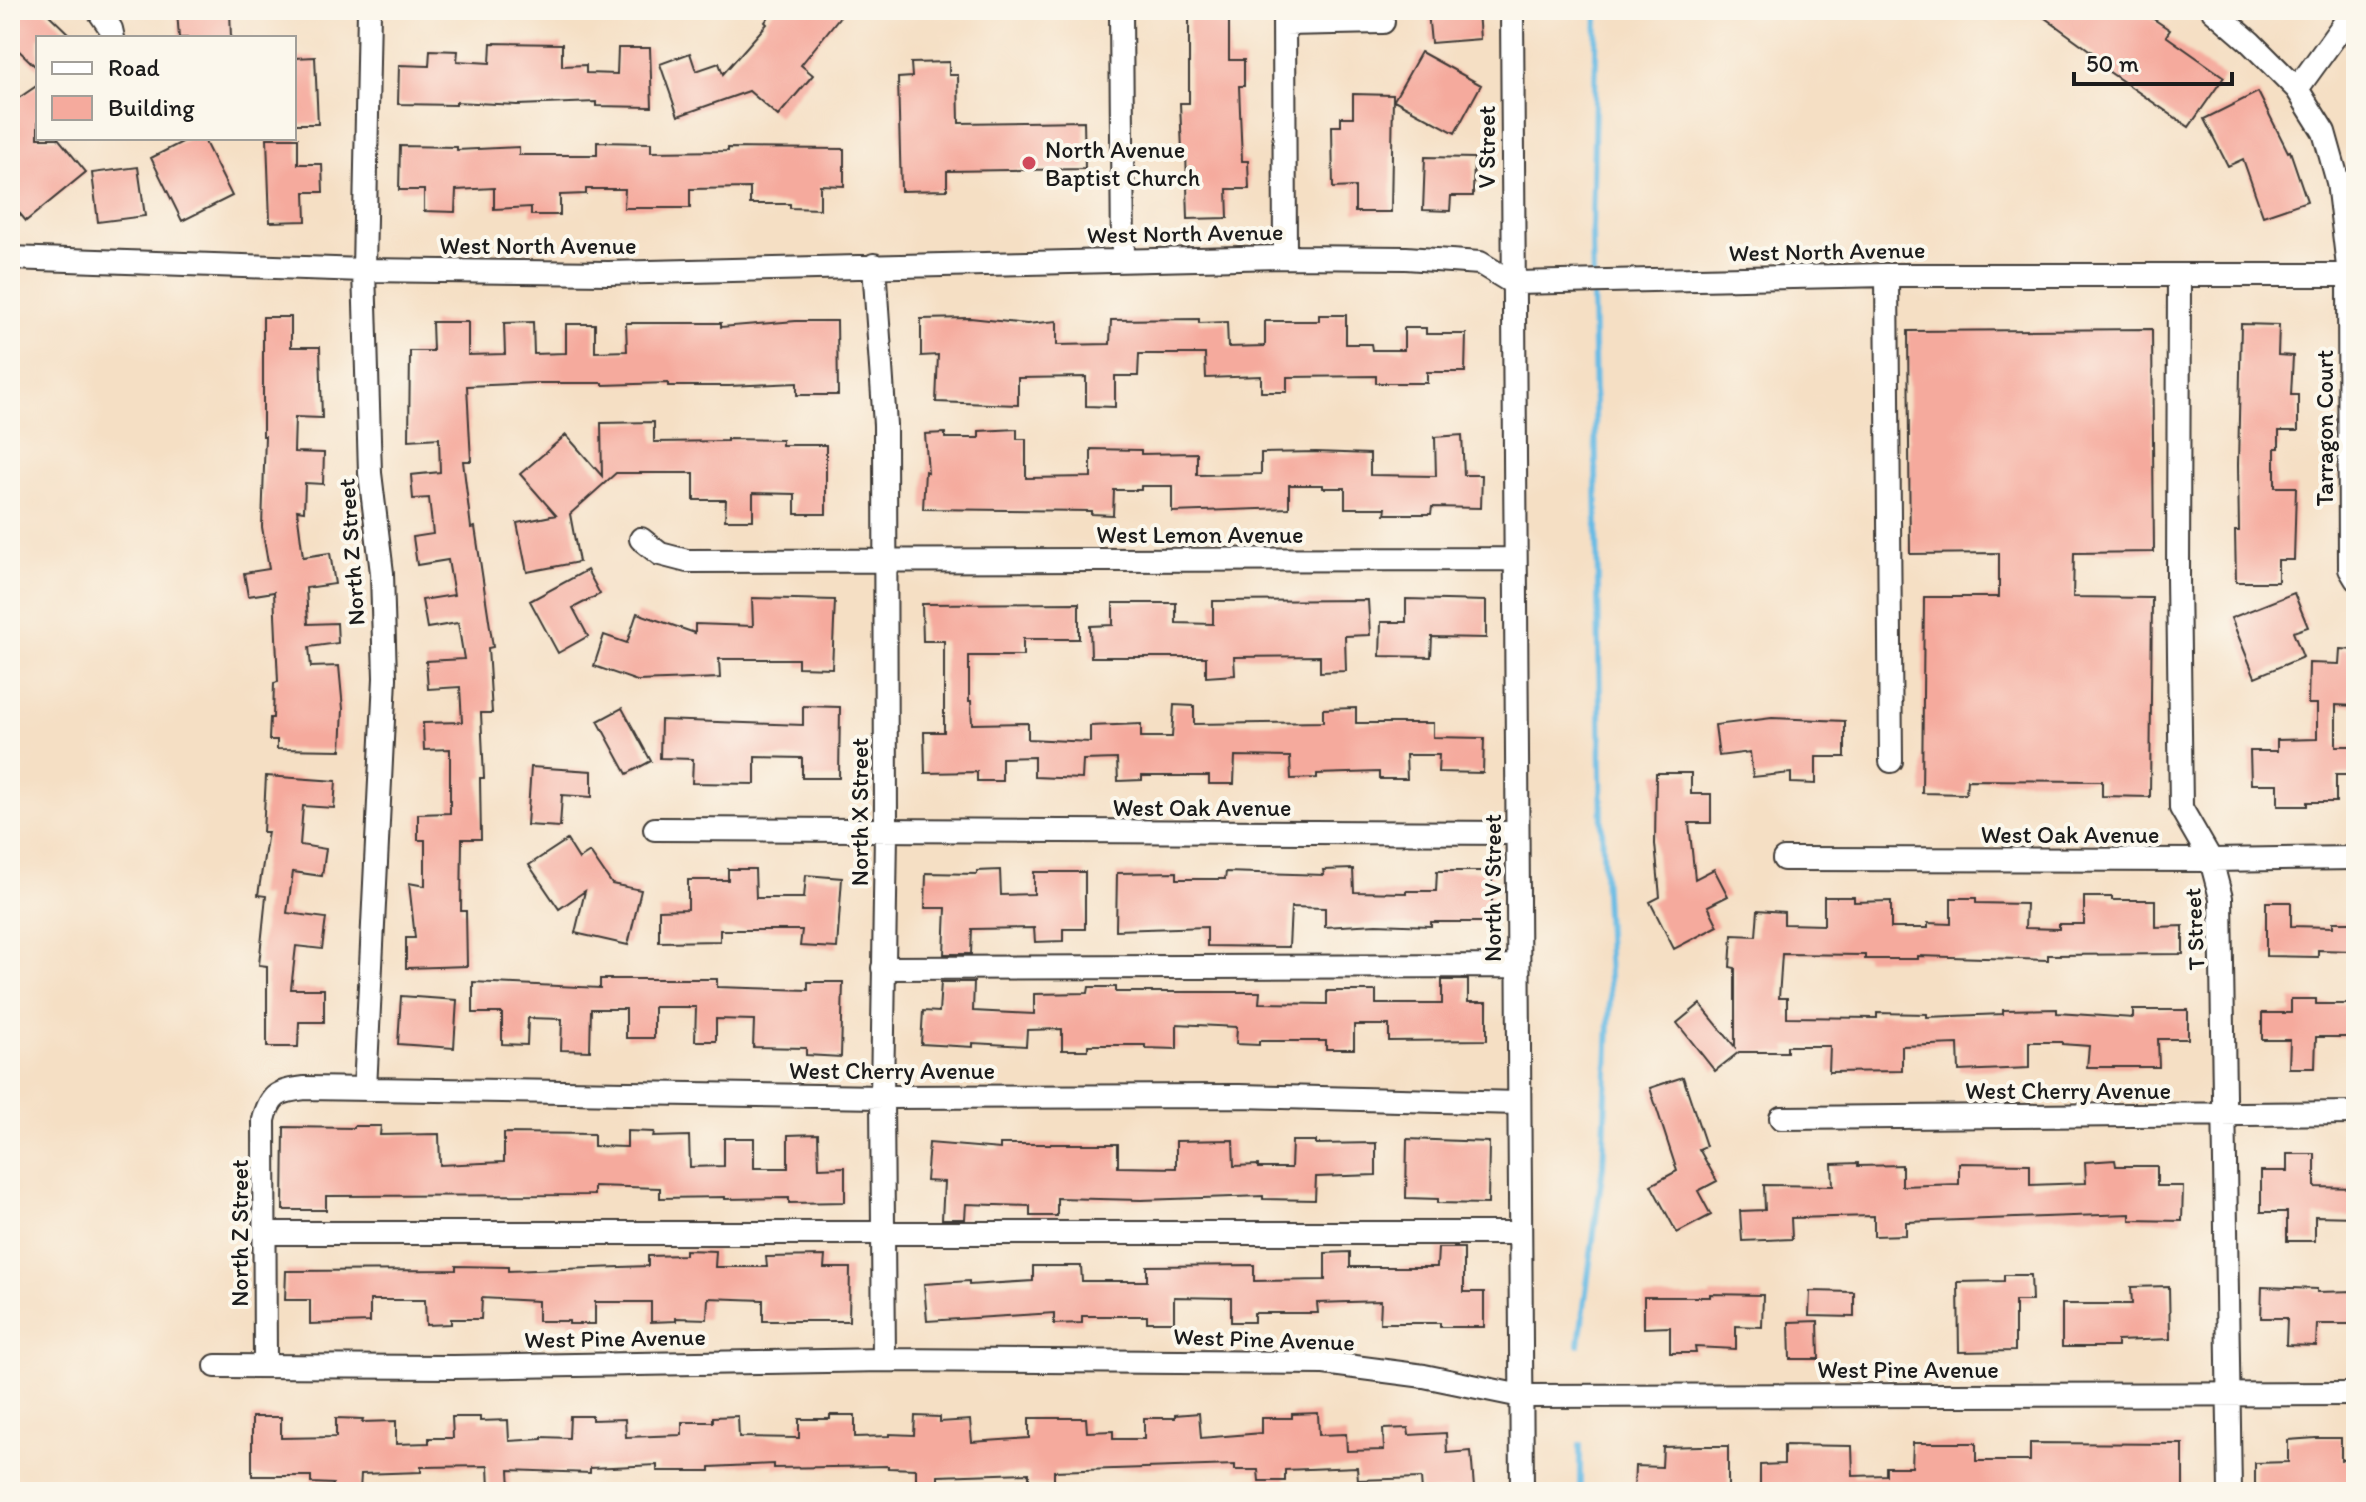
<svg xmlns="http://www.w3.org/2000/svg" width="2366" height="1502" font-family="Itim,sans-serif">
<rect width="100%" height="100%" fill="#fbf7ec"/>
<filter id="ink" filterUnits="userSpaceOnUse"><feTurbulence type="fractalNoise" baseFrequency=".0125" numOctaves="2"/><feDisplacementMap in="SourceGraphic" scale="16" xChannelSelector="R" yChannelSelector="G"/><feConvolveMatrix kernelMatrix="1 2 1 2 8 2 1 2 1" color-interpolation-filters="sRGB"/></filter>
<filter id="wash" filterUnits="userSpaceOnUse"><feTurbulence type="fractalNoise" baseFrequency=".006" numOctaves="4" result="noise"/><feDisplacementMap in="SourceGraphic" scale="32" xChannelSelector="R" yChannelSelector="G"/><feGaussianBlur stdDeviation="1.8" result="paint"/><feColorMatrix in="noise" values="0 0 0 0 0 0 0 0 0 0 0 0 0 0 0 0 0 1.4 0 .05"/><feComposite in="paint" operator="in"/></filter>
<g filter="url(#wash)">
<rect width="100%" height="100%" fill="#f5dfc4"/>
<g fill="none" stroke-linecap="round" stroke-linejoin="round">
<path stroke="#68bbe4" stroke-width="6" d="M1579,1344l24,-178 7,-166 -8,-171 -10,-600 5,-219
M1580,1445v47"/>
</g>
<g id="blocks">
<path fill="#f5aa9d" d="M10,10h34l29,28h-35v31l-28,-27z
M177,10h53l1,28h-52z
M774,10h71l-44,55 12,10 -35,41 -29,-25 -71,25 -18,-52 30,-11 6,18 23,-8 4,11 44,-50 -2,-2z
M1189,10h40v50h15v26h-5l3,75h6l1,28h-22l1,29 -40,1 -2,-68h-4l-2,-48h9z
M1445,10h33l2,29 -49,4 -3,-31z
M2034,10h106l30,20 -4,6 58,41 -35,50 -97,-67 4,-5z
M491,43l71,1v22l24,-1v8l31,1 1,-26h32l2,59 -56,-1v-4l-79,3 -61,-3v3l-58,-1 1,-39 30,1 1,-16 28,1 -1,10 33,2z
M1421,52l60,33 -26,48 -61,-33z
M315,57l3,67h-24v-66z
M949,62v13h9l1,48 125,-2 1,48 -138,2v19l-46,1 -3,-113 14,-1 -1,-14z
M38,85v53h20l28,34 -60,49 -16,-19v-23l11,-9 -11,-18v-48z
M2258,92l30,60 2,-1 17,50 -44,15 -20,-57 -15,7 -24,-47z
M1353,94l40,1 -2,117h-36v-25l-22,1 -1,-62h9v-9h12z
M190,138h13l29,58 -50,25 -31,-63z
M267,138h31v26h24l1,28h-18l1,29 -36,1z
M597,142l54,1v9l77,-1v-3l116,1v37l-24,-1v24l-30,-1v-4h-40v-16l-60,1v19h-66l1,-19h-39v5l-26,1v20h-29v-8l-37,2v-21l-38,2 -1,22 -31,-1v-21h-25l1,-44 57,1v3l62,-3v8h78z
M1425,157l49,1 -1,38h-22l-1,15 -27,-1z
M138,167l7,49 -47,6 -6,-49z
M1319,315h27v29h25l1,6h32v-22h22v6h40l-1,38h-38v11h-51v-7l-89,1v15h-26v-16l-55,2 -1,-24h-66l-1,22h-23v31l-29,-1v-29l-68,1v27l-82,-3 2,-47 -17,1v-37l49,-1 57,6 30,-3v24l53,-1 1,-24 88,-1v4l28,-1 1,25 37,-1v-25h54z
M263,317h28v30h29l2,71 -27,-1 -1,35 30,1 -1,31 -18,-1 -1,28 -7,-1 6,47 27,-4 5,31 -29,4 2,36 29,-1 1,20 -29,4 2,20 28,-1 4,43 -2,41 -64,-1v-9h-8l1,-22h3l1,-35 4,-1 -4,-90 -26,4 -4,-23 25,-4 -7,-42 3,-91h-2z
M796,321h41l1,74h-41v-12l-68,3h-61v-3l-65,2v-2h-69l-67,3 4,75h-8l8,67 4,-1 18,120 -5,1 4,65h-11l3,65h-4l1,61h-19l-1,72h5l1,55 -61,2v-30h9l-6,-55 16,3v-46h-7v-26l32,-1v-64l-26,1 -1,-27 39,-1 -2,-35 -32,2 -2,-28 38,-2 -6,-36 -31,5 -5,-28 32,-5 -6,-35 -31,5 -4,-28 20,-3 -4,-36 -16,1 -2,-24 29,-3 -1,-34 -30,2 1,-89h23l-1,-29h36v33l37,-1 -1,-31 29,-1 1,32 32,-1v-29h29v28l32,-1 -1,-28h95v4z
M2241,324l38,1 -1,30 15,1 -2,39h7v36h-19v17h-4v39h21l-2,73h-16v22h-42l-1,-51h4l-1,-66z
M2152,329l2,223 -80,1 -1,44 79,1 -2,199 -48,-1v-15l-135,-1 -1,14 -44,-1 2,-196h75v-44l-89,1 -2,-223z
M654,422v20l73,-1v-2l55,1v5h44v69h-31v-20l-42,-1v27h-28l1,-20h-32v-27h-78l-46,41 9,48 -52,10 -10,-49 39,-8 -36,-41 46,-39 36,41 -1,-53z
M1017,429v10h9v39l65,-1v-28l50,1v4l56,-1v22l64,-1v-21l55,-1 54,2v21l66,1 -1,-39 27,-2 2,40h18l-1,33 -49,-1 -1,7h-46l1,-6h-41v-20h-22v-3h-34v23l-117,4v-26h-31v4h-27l-1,25 -22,-1v-3l-168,-2 2,-38 3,1 -3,-38 20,-1v5h34v-7z
M587,570l13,24 -27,14 15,28 -30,17 -28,-52z
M2294,593l14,34 -15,5 10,25 -48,20 -24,-59z
M752,598l83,2 -3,68 -34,-1v-8h-79l1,19 -83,3 -43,-15 10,-31 23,8 10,-30 58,20v-9l58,2z
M1406,599l80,2v37l-54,-1 -1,20 -51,-1 1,-34h25z
M1368,600l2,35 -25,1 1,35 -26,1v-16l-86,1 1,18 -29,2v-20h-115l-1,-31 23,-1v-22h63v20l37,1v-23z
M1079,603v36h-56v17h-54v45h2l1,23 56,-1v16l62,3v-16l51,-2v13h31l2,-32 20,1v18l129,-2v-13l33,-1v15h77v14l51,1 -1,35 -45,-1 1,-17h-33l1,24h-28v-7l-62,2v4l-26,1 -1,-22 -55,-1 -1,28h-25v-8h-67v4l-24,1 -1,-22 -34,1 -1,19 -48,-2v-20l-32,1v23h-25v-9l-52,1 -1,-41h20v-91h-21l-1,-37z
M2340,649l16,1v56l-20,-1v41h20v29h-20v27h-29v4h-29v-22h-27l-1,-33h27v-11l40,-1v-35h-9l1,-41 30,1z
M803,706l37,1 -1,71h-37v-20l-47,-1v27l-63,-1 1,-24 -33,-1 1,-38 142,5z
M622,708l29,53 -24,13 -29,-53z
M1772,718l73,3v36h-29v27l-25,-1v-10l-38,4 -3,-25 -31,4 -4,-31z
M531,767l61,4v26l-30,-2 -2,32 -33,-2z
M1656,773h35v21h20v29h-22l6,56 19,-10 14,27 -20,10 10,20 -44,23 -24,-47 10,-5 -5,-53z
M266,776l70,5 -2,27 -31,-2 -3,39 26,4 -4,27 -29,-4 -6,41 39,5 -4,31 -26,-3 -5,43h33v33h-25l-1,25h-31v-81l-8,-1 7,-69 -8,-1 10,-63h-5z
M567,840l12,19 11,-7 22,32 29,6 -13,55 -53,-12 10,-42 -26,18 -30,-44z
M728,869h27l1,29h48l2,-23 36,3 -5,70 -37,-2 2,-16h-82v11l-61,1v-32l29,-1v-29h40z
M1353,869l1,23 52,1v-2h30l1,-20h55v51h-61v4l-55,-2 -51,3v-19l-34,-1 -2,40 -82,-1v-19l-91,3 1,-57 60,-1v7h48l1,-7 98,3 -1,-5z
M1000,870l1,25 33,-1v-22h51v57h-22v12l-28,1 -1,-14 -62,1 -1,25h-27l2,-46h-21l1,-35 51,1v-3z
M1824,897h30v5l37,-1v27h37v-5l23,1v-26h25v5l50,1 -1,24 34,1v-5h25v-27h28v3h43v27l28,-1v28l-135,1v5l-130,-4v3h-53v-4l-83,-1 -3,44h8v19l90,1v-5l50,1v3l76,-3v-4l54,-1v4l76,5v-8h55v29h-30l1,28h-72l2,-21 -27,-2v-2h-33v26l-70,3 -1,-27 -56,2v25l-73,1 1,-26h-43v6h-48l-24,19 -38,-48 23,-19 35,43v-79l-5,-1 2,-32 24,1 2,-26 26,2v12l40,1z
M2266,902h25v24l42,1v-5h23v29l-38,-1v7l-52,-1z
M600,979h117v8l91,3v-8h35l-2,75 -35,-2v-7l-53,-1 1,-27 -38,-1v22h-21l1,-34h-42v31h-28v-29h-35l-1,42 -29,-1 1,-31 -34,-1 -1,27 -25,-1v-31h-29v-31l127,6z
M1442,980h26v22h19v38l-98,1v-16h-35v24h-28v-8h-67v4l-23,-1 1,-17 -60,-3v25l-32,-1v-3h-57v5h-26v-21l-35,1 -1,16 -53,-3v4l-52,-3 2,-33 16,1 2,-30h33l-1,29 61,3v-20l54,-1 1,-6h27v5h144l-1,11 68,1v-13h49v13h66z
M401,996l56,4 -3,48 -56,-4z
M2291,999h25v5h40v33h-40l-1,31h-26l1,-28h-28v-27h29z
M1683,1077l23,69 -7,3 18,32 -19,10 13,24 -34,18 -26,-48 26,-14 -27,-83z
M354,1126h27l-1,9 59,-1 1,31 64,-3v-29l90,1v12l33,1v-16l27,1 -1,5 36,-1 1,31 34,-1v-28h30v30h34v-33l30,-1 1,34 26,-1v35l-56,1v-5l-64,1v-2l-65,1v-10l-66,-2v9l-268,1v14h-43l1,-83 70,1z
M1407,1139l82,3 -1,62 -50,-1v-4l-32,-1z
M1233,1140l1,26 24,-1v3h33l1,-27h24v3l60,-1v32l-60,2 -1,23 -52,-1v-3l-122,4 -84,-2v18h-27v-10l-64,-2 -1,15h-23l2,-37 -18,-1 3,-38 71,6v-5h118v23l58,1v-27z
M2287,1154h28v33l41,1v29l-41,-1v25h-28v-29h-26v-41h26z
M2115,1160l1,6h41v20h26l-1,35 -52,-1v-6l-224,8v13l-32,1v-20l-83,2 1,21 -50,2 -2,-30 25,-1 -1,-25 69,1 -1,-22 26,-1v3l44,-1v21l57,-2v-21l71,1v21l56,-2 -1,-21z
M1438,1248h26v44h20v35h-44v-4h-60l1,-22 -64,2 1,10h-64v9h-23v-24l-57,-1v25h-27v-6h-65v7l-28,1v-11l-127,8 -3,-37 45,-3v4l64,-4v-15h48l1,15h65v-15l107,-1v16l71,-1v-27l25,-1v15h87z
M685,1250l31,1 -1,16h52l-1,-10 59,-1 -1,12h26l-1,53h-86v-21l-55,-2 -1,21 -31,-1v3l-25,1v-20h-56v22h-26v-3h-31v-20l-56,-3 -1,21h-30v5l-25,1 -1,-25h-55v22l-60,2v-24h-25l1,-29 170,-1v-4l52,1v4l140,-5v-10l37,-1z
M2004,1275h27l1,26h-17v50l-56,1 -1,-70 46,-1z
M2169,1286l1,53 -53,2v6h-55v-43h70l-1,-17z
M2262,1287l55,2v3l39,-1v33h-39l-1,22 -30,-1 1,-27h-26z
M1810,1291l44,1v25l-45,-1z
M1710,1294l53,1 -1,32 -26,-1v23l-41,-2 1,6h-26v-26l-26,1v-31h66z
M1818,1321l1,38h-29l-1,-37z
M1199,1413l2,25 61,-5v-15h30v-4l26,-1 1,22 27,-1 1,17 37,-1 -1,-21 25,-1 1,7 37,-2 1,20 24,-2 3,37 -52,4 -1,-14 -63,2 -1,-13 -72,3v11h-26l-1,-11h-23v-5l-181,6v14l-25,-1v-11l-91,3v10l-22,-1v-16l-28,-1v-2l-114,2v-4l-64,3v4h-53v-6l-67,3v5l-81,-3 1,18 -21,1 -1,-23 -67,1v5l-60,2 -1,18h-28l1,-8 -22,-1v-7h-59v-59h29v21l55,-1v-19l27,1 -1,3 34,-1v23l33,-1v-5h24l-1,-21h28v4l28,-1 1,21 33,-2v-2l27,1 1,-22h22v4l33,-1 1,18 56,-2v-13h31v-5l25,-1 1,21 60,1v-19h31v-4h25v22l34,-1v-2l25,1 1,-19 25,1v5l30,-2 2,22 57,-4v-20h57l1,14 26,-1v8h31v-21h31v-3z
M2316,1438h25v22l15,-1v29l-101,4v-29l33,-1v-22z
M1913,1443h63v18h54v-18l153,1v48h-423v-27l24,-1v-19l68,1 1,30 33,-1v-8h26z
M1700,1446h28v46h-94l1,-26 27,1 1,-20z"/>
</g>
</g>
<g filter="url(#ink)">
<use href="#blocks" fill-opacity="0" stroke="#3d3935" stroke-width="2"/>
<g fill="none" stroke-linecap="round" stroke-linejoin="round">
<defs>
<path id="minor" d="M98,10l13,19 2,9
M1121,10l2,250
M1284,10l1,247
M1512,10l10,1482
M2213,10l37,32 47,47 27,43 14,50 11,93 1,294 6,10
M1285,24l98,-2
M2297,89l57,-79
M10,258l354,12 244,3 677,-16 121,1 74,5 33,20 374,-8h469
M874,265l11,160 1,407 -4,265 2,263
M1887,275l4,486
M2179,275l-1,302 3,231 30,52 10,38 9,594
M641,539l19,15 27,7 828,-2
M655,829l862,4
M1784,859l427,1 145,-2
M883,968l635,-2
M365,1089l20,-411 -3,-105 -12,-100 -6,-203 5,-260
M1781,1118l575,-5
M266,1233h1254
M265,1365l-1,-245c6,-26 15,-29 41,-32l577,9 357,-1 280,7
M216,1366l237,1 431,-7 440,3 100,13 97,20 835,-2"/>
</defs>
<use href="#minor" stroke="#3d3935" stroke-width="26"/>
<use href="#minor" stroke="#fff" stroke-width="22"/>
</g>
</g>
<circle fill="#d1495b" stroke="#fbf7ec" stroke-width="3" cx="1029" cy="163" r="8"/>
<g text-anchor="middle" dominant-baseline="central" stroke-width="8" stroke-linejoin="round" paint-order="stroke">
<g font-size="24" fill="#1c1c1c" stroke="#fbf7ec">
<text transform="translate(1486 147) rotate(-90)">V Street</text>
<text transform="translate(1185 233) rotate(-1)">West North Avenue</text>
<text x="538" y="245">West North Avenue</text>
<text transform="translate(1827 251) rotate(-1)">West North Avenue</text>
<text transform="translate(2324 428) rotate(-90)">Tarragon Court</text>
<text x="1200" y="534">West Lemon Avenue</text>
<text transform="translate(351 552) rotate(-94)">North Z Street</text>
<text x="1202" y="807">West Oak Avenue</text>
<text transform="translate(859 812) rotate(-90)">North X Street</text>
<text x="2070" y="834">West Oak Avenue</text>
<text transform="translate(1492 888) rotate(-90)">North V Street</text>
<text transform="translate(2194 929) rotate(-93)">T Street</text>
<text x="892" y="1070">West Cherry Avenue</text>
<text x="2068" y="1090">West Cherry Avenue</text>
<text transform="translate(239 1233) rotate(-90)">North Z Street</text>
<text transform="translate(615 1338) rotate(-1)">West Pine Avenue</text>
<text transform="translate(1264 1339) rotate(2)">West Pine Avenue</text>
<text x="1908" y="1369">West Pine Avenue</text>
</g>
<g font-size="24" fill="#1c1c1c" stroke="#fbf7ec" text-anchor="start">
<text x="1045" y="149">North Avenue<tspan x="1045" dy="28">Baptist Church</tspan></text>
</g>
</g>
<rect width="2366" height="1502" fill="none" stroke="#fbf7ec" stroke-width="40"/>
<rect x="36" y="36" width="260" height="104" fill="#fbf7ec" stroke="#a29f99" stroke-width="2"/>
<rect x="52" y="62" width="40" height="12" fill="#ffffff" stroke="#a29f99" stroke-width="2"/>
<text x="108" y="76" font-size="24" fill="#1c1c1c">Road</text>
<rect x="52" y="96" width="40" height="24" fill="#f5aa9d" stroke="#a29f99" stroke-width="2"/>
<text x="108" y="116" font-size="24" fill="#1c1c1c">Building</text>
<path d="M2074 72v12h158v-12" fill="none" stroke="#1c1c1c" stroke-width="4"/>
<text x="2086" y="72" font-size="24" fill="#1c1c1c" stroke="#fbf7ec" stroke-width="6" paint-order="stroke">50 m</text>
</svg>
